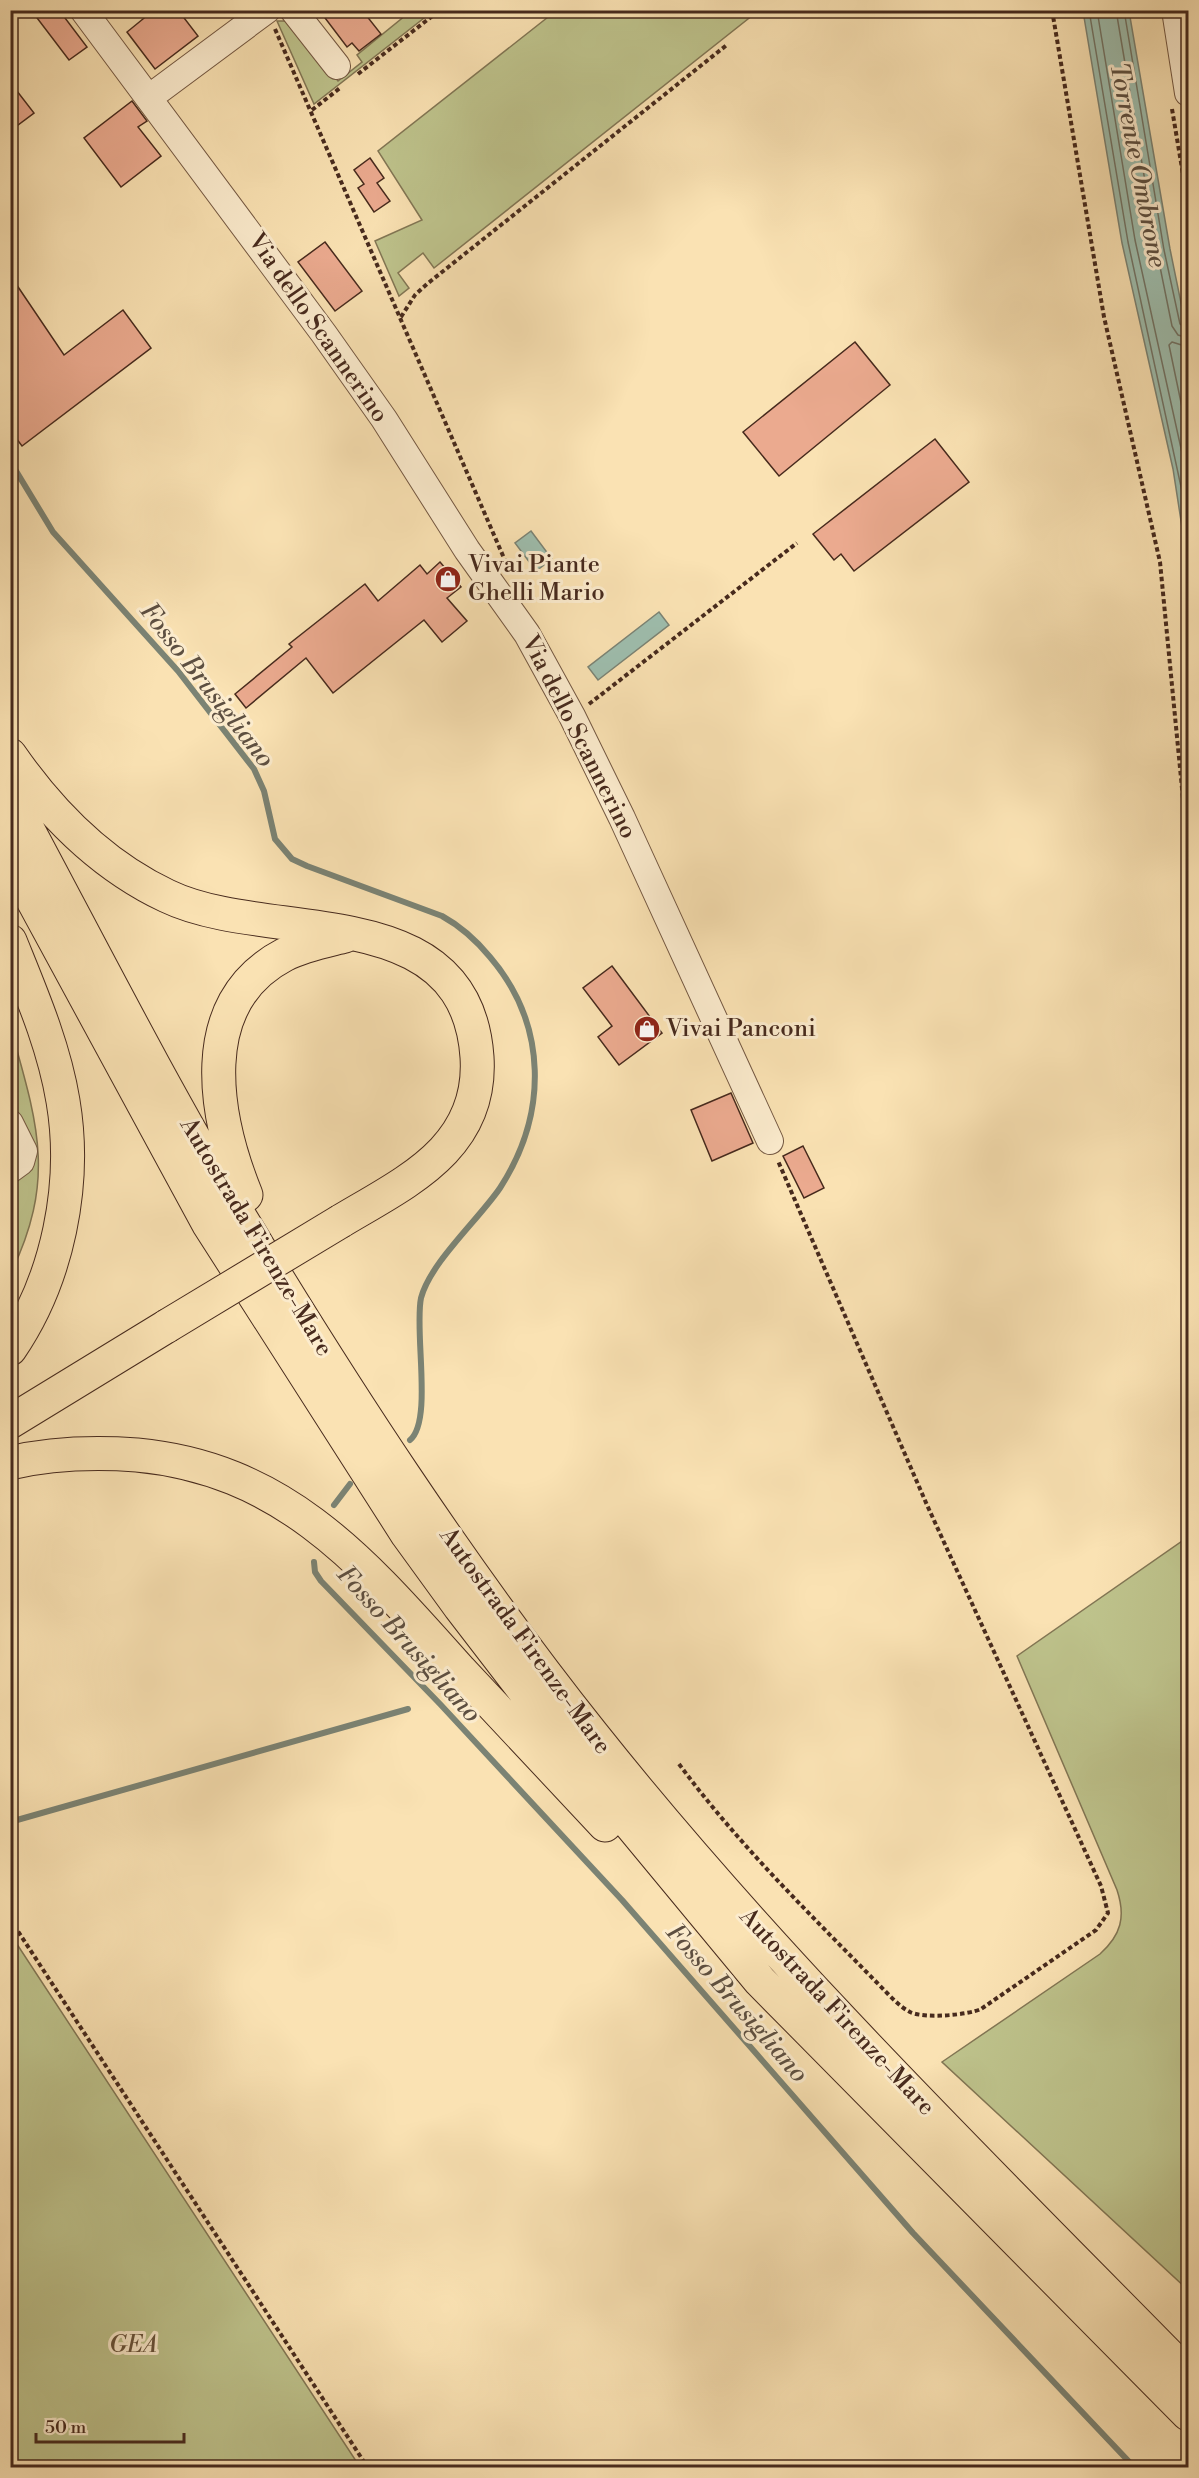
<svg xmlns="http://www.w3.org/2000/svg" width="1199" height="2478" font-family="'Libre Bodoni',serif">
<rect width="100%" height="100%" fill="#fae2b3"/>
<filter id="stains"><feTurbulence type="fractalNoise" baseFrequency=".00333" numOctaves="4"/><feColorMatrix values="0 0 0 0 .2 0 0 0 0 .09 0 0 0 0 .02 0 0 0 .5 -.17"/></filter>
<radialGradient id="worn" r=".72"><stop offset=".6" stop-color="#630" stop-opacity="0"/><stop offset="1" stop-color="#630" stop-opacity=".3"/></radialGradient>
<path fill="#bec38c" stroke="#827654" stroke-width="1.5" d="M557,10l201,1 -324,257 -11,-15 -25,20 11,15 -10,8 -24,-55 47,-21 -44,-69z
M411,11h22l-119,93 -37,-83h11l50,60 24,-19 -5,-7z
M11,1029c27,96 45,150 0,244z
M1188,1537v753l-246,-228 158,-108c21,-19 26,-37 17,-64l-100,-234z
M10,1935h1l349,532h-349z"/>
<path fill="#9ebeae" stroke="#7b8374" stroke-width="1.5" d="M1083,11h46l41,238 18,88v229l-15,-97 -51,-226z
M531,531l21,28 -16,12 -21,-28z
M659,612l10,13 -71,55 -10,-13z"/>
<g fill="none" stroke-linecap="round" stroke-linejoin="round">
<path stroke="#727466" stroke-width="1.5" d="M1089,10l39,232 60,277
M1097,10l38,230 53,240
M1116,10l41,242 15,74 6,9 10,3
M1124,10l40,240 16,74 8,6
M1188,347l-16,-5 -3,3 19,91"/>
<path stroke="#7b8374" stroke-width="6" d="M10,461l43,71 125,139 76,98 10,22 11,48 17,20 15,7 135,50c20,11 34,24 48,41 58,68 58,157 10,231 -21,31 -70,75 -79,110 -7,33 12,123 -11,142
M334,1505l16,-21
M314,1562l1,10 6,9 119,123 182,196 291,333 222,235
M10,1822l398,-113"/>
</g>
<path fill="#ebaa8f" stroke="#472a1d" stroke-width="1.5" d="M31,10h28l28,37 -18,13z
M154,10h24l20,26 -43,33 -28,-37z
M319,10h43l19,24 -22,17 -7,-8 -5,4z
M10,82l24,31 -24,18z
M132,101l15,20 -9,6 23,29 -40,31 -37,-49z
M370,158l14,20 -7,5 13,18 -16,11 -16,-24 6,-4 -10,-14z
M325,242l37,49 -27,20 -37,-49z
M10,275l54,80 59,-45 28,38 -129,98 -12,-16z
M855,342l35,43 -111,91 -36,-44z
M935,439l34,43 -115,89 -13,-17 -7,6 -21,-26z
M440,562l21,25 -14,11 20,23 -25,21 -18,-22 -91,73 -27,-35 -60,50 -11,-14 57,-47 -3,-3 76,-60 13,17 42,-36 7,9z
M612,966l50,67 -43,32 -21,-28 14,-11 -29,-38z
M731,1093l22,50 -41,18 -21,-51z
M803,1146l21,42 -20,10 -21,-42z"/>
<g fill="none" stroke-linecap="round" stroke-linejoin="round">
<defs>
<path id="minor" d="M83,10l241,324 60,85 83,131 60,84 45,82 50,102 148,323
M293,10l44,56
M1175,10l13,83
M150,97l117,-87
M10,1123l14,28 -3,11 -11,8"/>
<path id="highway" d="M10,755c41,59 91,110 157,141 101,49 299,-1 310,161 6,91 -71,125 -136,164
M10,796c74,137 144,277 224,411 109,181 226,361 358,527 182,229 392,433 596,641
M10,858l198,365 199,311 53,73 127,165 173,209 428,433
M10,941c21,52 44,105 53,160 14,83 -5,178 -53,248
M246,1195c-31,-77 -54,-192 38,-240 19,-10 41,-14 61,-19
M10,1422l157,-96
M10,1463c42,-10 84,-11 127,-8 149,14 228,109 322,214 48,52 97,104 146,156"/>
</defs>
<use href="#minor" stroke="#745842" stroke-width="28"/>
<use href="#highway" stroke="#472a1d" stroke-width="35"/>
<path stroke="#472a1d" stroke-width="4" stroke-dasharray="4.5 3" stroke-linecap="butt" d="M1052,10l52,307 56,245 28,288
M275,29l232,536
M358,74l82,-64
M1172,109l16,95
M312,110l28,-22
M401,317l14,-22 12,-11 301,-240
M589,704l208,-161
M679,1764c62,84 137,156 209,230 7,7 14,14 22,18 14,7 58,3 71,-3l115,-79 12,-17 -7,-27 -174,-381 -149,-344
M10,1919l358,549"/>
<use href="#minor" stroke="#fcecce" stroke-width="26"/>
<use href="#highway" stroke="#fae2b3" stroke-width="33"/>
<defs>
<path id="highway-bridge" d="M167,1326l174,-105"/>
</defs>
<use href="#highway-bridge" stroke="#472a1d" stroke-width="35" stroke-linecap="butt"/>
<use href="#highway-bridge" stroke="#fae2b3" stroke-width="33"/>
</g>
<defs>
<symbol id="shop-disc" viewBox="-11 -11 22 22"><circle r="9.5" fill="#8f2418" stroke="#fcecce"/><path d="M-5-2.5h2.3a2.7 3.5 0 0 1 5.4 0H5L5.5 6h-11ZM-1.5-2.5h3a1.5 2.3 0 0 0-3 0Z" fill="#fff"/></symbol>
</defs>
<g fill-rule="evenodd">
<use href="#shop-disc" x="433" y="564" width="30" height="30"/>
<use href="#shop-disc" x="632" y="1014" width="30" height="30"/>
</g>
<g text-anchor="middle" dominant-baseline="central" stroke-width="6" stroke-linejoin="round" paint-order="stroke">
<g font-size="24" fill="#472a1d" stroke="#fcecce">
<text transform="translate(318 328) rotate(55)">Via dello Scannerino</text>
<text transform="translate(579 737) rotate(63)">Via dello Scannerino</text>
<text transform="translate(256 1237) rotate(59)">Autostrada Firenze-Mare</text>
<text transform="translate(525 1641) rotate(54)">Autostrada Firenze-Mare</text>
<text transform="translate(837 2012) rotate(47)">Autostrada Firenze-Mare</text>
</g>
<g font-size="24" fill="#472a1d" stroke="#fcecce" text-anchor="start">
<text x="468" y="565">Vivai Piante<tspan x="468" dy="28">Ghelli Mario</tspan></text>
<text x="666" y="1029">Vivai Panconi</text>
</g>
<g font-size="24" font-style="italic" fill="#655039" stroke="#fcecce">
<text x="133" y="2345">GEA</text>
</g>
<g font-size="26" font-style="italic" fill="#5d4f41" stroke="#fcecce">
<text transform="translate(1138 165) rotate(79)">Torrente Ombrone</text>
<text transform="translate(207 685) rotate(52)">Fosso Brusigliano</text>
<text transform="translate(409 1644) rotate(48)">Fosso Brusigliano</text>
<text transform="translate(737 2003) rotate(49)">Fosso Brusigliano</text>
</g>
</g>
<rect width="1199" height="2478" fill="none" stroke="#fae2b3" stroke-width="36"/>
<rect x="12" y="12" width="1175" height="2454" fill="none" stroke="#472a1d" stroke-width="3"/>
<rect x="18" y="18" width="1163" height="2442" fill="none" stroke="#472a1d" stroke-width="1.5"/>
<path d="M36 2433v9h148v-9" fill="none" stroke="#472a1d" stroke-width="3"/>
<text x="45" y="2433" font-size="18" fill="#472a1d" stroke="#fcecce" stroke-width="4.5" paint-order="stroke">50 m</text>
<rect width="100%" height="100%" filter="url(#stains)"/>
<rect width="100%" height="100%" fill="url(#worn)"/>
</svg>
